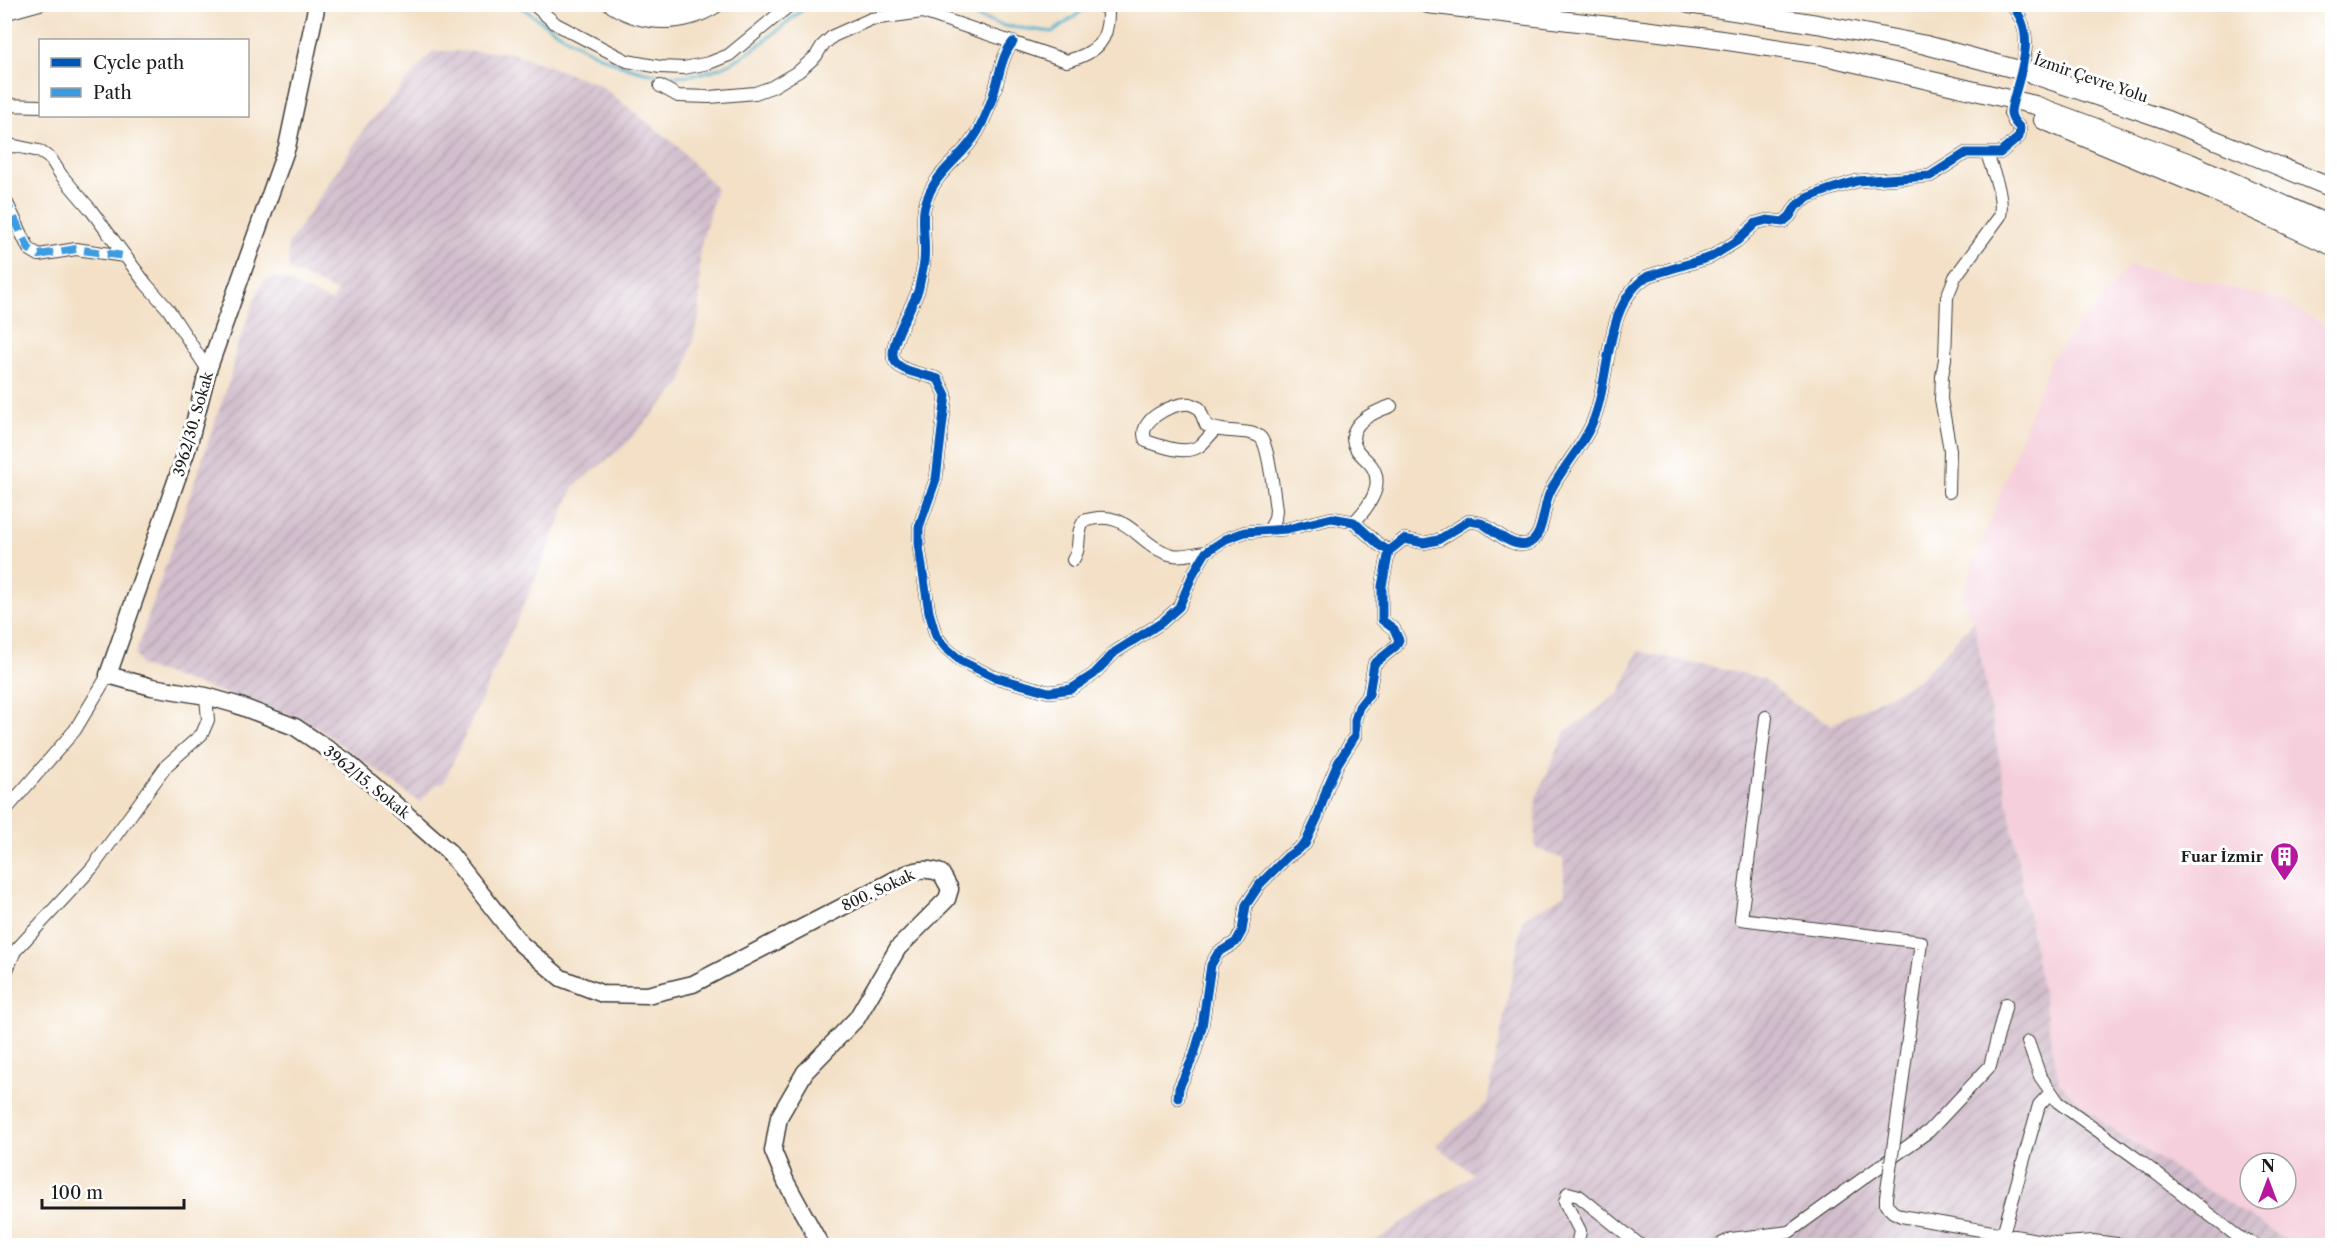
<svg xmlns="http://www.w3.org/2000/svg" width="2337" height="1250" font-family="'Libre Caslon Text',serif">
<defs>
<pattern id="industrial-furrows" width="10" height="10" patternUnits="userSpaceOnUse" patternTransform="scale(1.5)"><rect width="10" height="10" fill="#d1bdcc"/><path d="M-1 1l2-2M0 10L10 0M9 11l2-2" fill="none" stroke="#b3a2af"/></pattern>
</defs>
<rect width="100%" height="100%" fill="#fff"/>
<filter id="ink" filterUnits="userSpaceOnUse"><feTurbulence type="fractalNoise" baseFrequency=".0167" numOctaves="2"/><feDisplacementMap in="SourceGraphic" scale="12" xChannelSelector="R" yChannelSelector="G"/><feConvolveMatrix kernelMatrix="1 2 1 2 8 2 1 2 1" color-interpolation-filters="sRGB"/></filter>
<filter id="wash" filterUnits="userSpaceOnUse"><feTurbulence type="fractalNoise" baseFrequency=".008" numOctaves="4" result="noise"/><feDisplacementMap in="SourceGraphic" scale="24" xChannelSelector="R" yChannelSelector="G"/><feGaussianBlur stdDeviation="1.35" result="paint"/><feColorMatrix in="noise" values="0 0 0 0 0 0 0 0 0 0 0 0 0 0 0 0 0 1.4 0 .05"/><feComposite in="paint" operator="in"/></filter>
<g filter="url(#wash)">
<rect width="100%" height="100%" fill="#f3e0c6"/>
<path fill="#f5cfdb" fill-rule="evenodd" d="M2130,265l150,34 52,31v915h-38l-190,-121 -45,-41 -85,-462 -13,-23 89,-238zM2250,1163h36v36h-36z"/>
<path fill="url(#industrial-furrows)" d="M433,51l77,1 90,33 75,59 41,44 -16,61 -1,68 -17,65 -59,65 -49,39 -42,101 -88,195 -9,3 -15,18 -92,-68 -28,-17 -159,-52 -6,-11 95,-277 6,-29 23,-60 5,-9 14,-3 54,25 5,-10 -48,-22 -1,-25 79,-120z
M1974,621l85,462 45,41 190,121 -926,1 105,-72 -37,-29 51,-42 36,-184 42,-25 -2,-35 -28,-11 1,-50 30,-67 54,-38 18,-42 125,27 30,25 38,22 89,-46z"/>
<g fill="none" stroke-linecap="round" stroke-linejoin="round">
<path stroke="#4cafcb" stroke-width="3" d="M517,4c61,45 143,99 219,56 24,-13 51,-38 73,-56
M940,4l64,22 49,6 29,-21"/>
</g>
</g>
<g filter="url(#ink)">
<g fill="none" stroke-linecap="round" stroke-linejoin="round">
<path stroke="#c8b9a4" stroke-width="12" stroke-dasharray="12 6" stroke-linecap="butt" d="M2012,106l11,-41"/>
<defs>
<path id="minor" d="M533,4l23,20 71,37 33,6 24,1 25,-5 20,-8 62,-51
M2011,4c16,19 17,38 12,61
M4,14l36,-10
M1013,42c-11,13 -13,31 -18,47 -4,14 -10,29 -17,42 -16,29 -43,38 -53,74 -5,16 3,42 -2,63 -2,8 -3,16 -5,23 -6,16 -26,48 -25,64 0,17 33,19 45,24l8,16 -10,84 -17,48v20l10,65 7,24 9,11 16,14 33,16 55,15 22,-3 23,-15 21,-22 46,-29 18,-16 15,-35 12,-20 20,-13 19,-7 42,-3 45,-11 22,4 24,22 11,7 -7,35v34l12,9 5,11 -3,6 -22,18 -5,30 -10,13 -4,13v16l-17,27 -11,25 -9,28 -13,28 -18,13 -27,27 -14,21 -4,26 -6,11 -18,11 -7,12 -9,62 -8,28 -15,33 -1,10
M660,86l18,10 32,1 45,-4 17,-6 27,-16 17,-15 6,-10 11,-10 38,-17 52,-7 144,49c30,-8 42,-20 41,-51l-10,-6
M4,105l36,1
M4,147l11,-1 24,5 12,8 10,16 30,35 55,74 22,25 40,61
M4,197l25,52 10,6 37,-6 48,7
M1215,430c-6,5 -10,13 -17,17 -14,8 -37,-1 -52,-6 -11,-20 27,-39 44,-37 3,1 6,3 9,4l7,17c12,7 23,5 36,7 5,0 14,2 18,5 9,8 14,59 16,73l-1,9 -6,11
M1949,492l1,-42 -9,-51 1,-23 3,-17 2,-62 8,-20 45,-61c4,-23 -7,-41 -13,-63
M1354,522c13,-13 30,-35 19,-54 -4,-7 -12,-12 -16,-18 -15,-24 16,-38 34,-44
M1389,551l15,-12 20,4 14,-3 31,-19c4,1 10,1 14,3 12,7 29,24 44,20 17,-4 16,-39 23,-52 11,-23 30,-42 41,-66 21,-45 11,-122 57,-150l63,-19 26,-16 19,-18 11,-3 16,2 7,-6 6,-10 13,-9 22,-8 26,-8 73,-5 36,-23h34l19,-16 1,-9 -6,-6 -4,-9
M1073,560c10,-16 1,-23 11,-39 45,-15 53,26 89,34 9,2 23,-2 33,-3
M1766,717l-25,202 180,23 -23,172
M4,812l71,-82 33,-55
M4,977l11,-26 77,-83 75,-103 35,-31 6,-14 -2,-24
M2028,1042l12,34 18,26 82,59 97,75 20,10
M1886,1197v8l7,7 8,4 170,30
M2003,1234l36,-129 12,-13
M2064,1243l29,-2 39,5
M1577,1246l3,-15 -15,-29 3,-9 11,3 62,50
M1717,1246l14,-7 58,-7 140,-101 61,-65 16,-62"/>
<path id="major" d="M317,4l-30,143 -79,223 -20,77 -80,228 44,12 54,9 31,9 58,22 52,35 101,89 72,92 41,35 42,16 44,1 46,-11 213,-110c13,-5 23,-6 35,-1l9,16 -3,10 -49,49 -41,70 -52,54 -26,45 -6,34 13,31 35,64"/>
<path id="highway" d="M613,4c32,20 70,20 102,0
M1428,4l273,33 120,18 214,50 155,58 142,63
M1689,4l128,20 109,21 97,26 144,49 165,68
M2043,120l170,71 119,55"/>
</defs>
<use href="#minor" stroke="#3c3936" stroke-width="14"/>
<use href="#major" stroke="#3c3936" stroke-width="19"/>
<use href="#highway" stroke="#3c3936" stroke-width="20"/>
<use href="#minor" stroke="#fff" stroke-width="12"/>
<use href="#major" stroke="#fff" stroke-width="16"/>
<use href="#highway" stroke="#fff" stroke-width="18"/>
<defs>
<path id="minor-bridge" d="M1886,1197l12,-83"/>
</defs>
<use href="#minor-bridge" stroke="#3c3936" stroke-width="14" stroke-linecap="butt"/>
<use href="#minor-bridge" stroke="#fff" stroke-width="12"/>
<path stroke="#3c9bdf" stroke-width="8" stroke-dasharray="15 8" stroke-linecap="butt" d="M4,197l25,52 10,6 37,-6 48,7"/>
<defs>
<path id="cycleway" d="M1013,42c-11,13 -13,31 -18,47 -4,14 -10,29 -17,42 -16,29 -43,38 -53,74 -5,16 3,42 -2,63 -2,8 -3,16 -5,23 -6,16 -26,48 -25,64 0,17 33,19 45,24l8,16 -10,84 -17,48v20l10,65 7,24 9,11 16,14 33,16 55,15 22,-3 23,-15 21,-22 46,-29 18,-16 15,-35 12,-20 20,-13 19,-7 42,-3 45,-11 22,4 24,22 11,7 -7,35v34l12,9 5,11 -3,6 -22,18 -5,30 -10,13 -4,13v16l-17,27 -11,25 -9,28 -13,28 -18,13 -27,27 -14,21 -4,26 -6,11 -18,11 -7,12 -9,62 -8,28 -15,33 -1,10
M1389,551l15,-12 20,4 14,-3 31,-19c4,1 10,1 14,3 12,7 29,24 44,20 17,-4 16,-39 23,-52 11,-23 30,-42 41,-66 21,-45 11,-122 57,-150l63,-19 26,-16 19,-18 11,-3 16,2 7,-6 6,-10 13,-9 22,-8 26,-8 73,-5 36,-23h34l19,-16 1,-9c-4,-4 -9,-9 -9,-16 0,-5 3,-13 4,-18 9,-32 20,-63 -4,-90"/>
</defs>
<use href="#cycleway" stroke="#fff" stroke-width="13"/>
<use href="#cycleway" stroke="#0057b8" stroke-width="9"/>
</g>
</g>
<defs>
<symbol id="building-pin" viewBox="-11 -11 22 30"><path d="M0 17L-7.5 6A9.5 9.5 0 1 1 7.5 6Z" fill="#b5179e" stroke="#fff"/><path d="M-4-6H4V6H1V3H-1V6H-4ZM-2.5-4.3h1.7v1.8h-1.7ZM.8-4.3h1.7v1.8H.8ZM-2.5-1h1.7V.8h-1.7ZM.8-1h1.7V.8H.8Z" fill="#fff"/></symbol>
</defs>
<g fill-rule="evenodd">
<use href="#building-pin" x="2268" y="840" width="33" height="45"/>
</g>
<g text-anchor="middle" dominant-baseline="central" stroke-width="6" stroke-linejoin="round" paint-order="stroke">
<g font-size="15" fill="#1c1c1c" stroke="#fff">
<text transform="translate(2091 78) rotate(19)">İzmir Çevre Yolu</text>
<text transform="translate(193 424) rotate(-74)">3962/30. Sokak</text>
<text transform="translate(367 782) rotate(39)">3962/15. Sokak</text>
<text transform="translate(878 890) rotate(-25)">800. Sokak</text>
</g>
<g font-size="15" font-weight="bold" fill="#1c1c1c" stroke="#fff" text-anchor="end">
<text x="2263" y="856">Fuar İzmir</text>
</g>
</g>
<rect width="2337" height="1250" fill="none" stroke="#fff" stroke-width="24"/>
<rect x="39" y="39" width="210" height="78" fill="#ffffff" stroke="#a4a4a4" stroke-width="1.5"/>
<rect x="51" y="58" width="30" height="9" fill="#0057b8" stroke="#a4a4a4" stroke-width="1.5"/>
<text x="93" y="69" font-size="18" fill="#1c1c1c">Cycle path</text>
<rect x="51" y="88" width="30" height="9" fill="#3c9bdf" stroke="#a4a4a4" stroke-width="1.5"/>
<text x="93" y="99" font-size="18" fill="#1c1c1c">Path</text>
<g transform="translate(2268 1181)"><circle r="28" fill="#ffffff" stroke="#a4a4a4" stroke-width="1.5"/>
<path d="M0-4.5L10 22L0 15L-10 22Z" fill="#b5179e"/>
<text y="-9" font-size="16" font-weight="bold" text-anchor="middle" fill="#1c1c1c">N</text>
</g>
<path d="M42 1199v9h142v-9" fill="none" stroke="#1c1c1c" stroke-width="3"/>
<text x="51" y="1199" font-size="18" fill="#1c1c1c" stroke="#ffffff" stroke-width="4.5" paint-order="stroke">100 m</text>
</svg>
